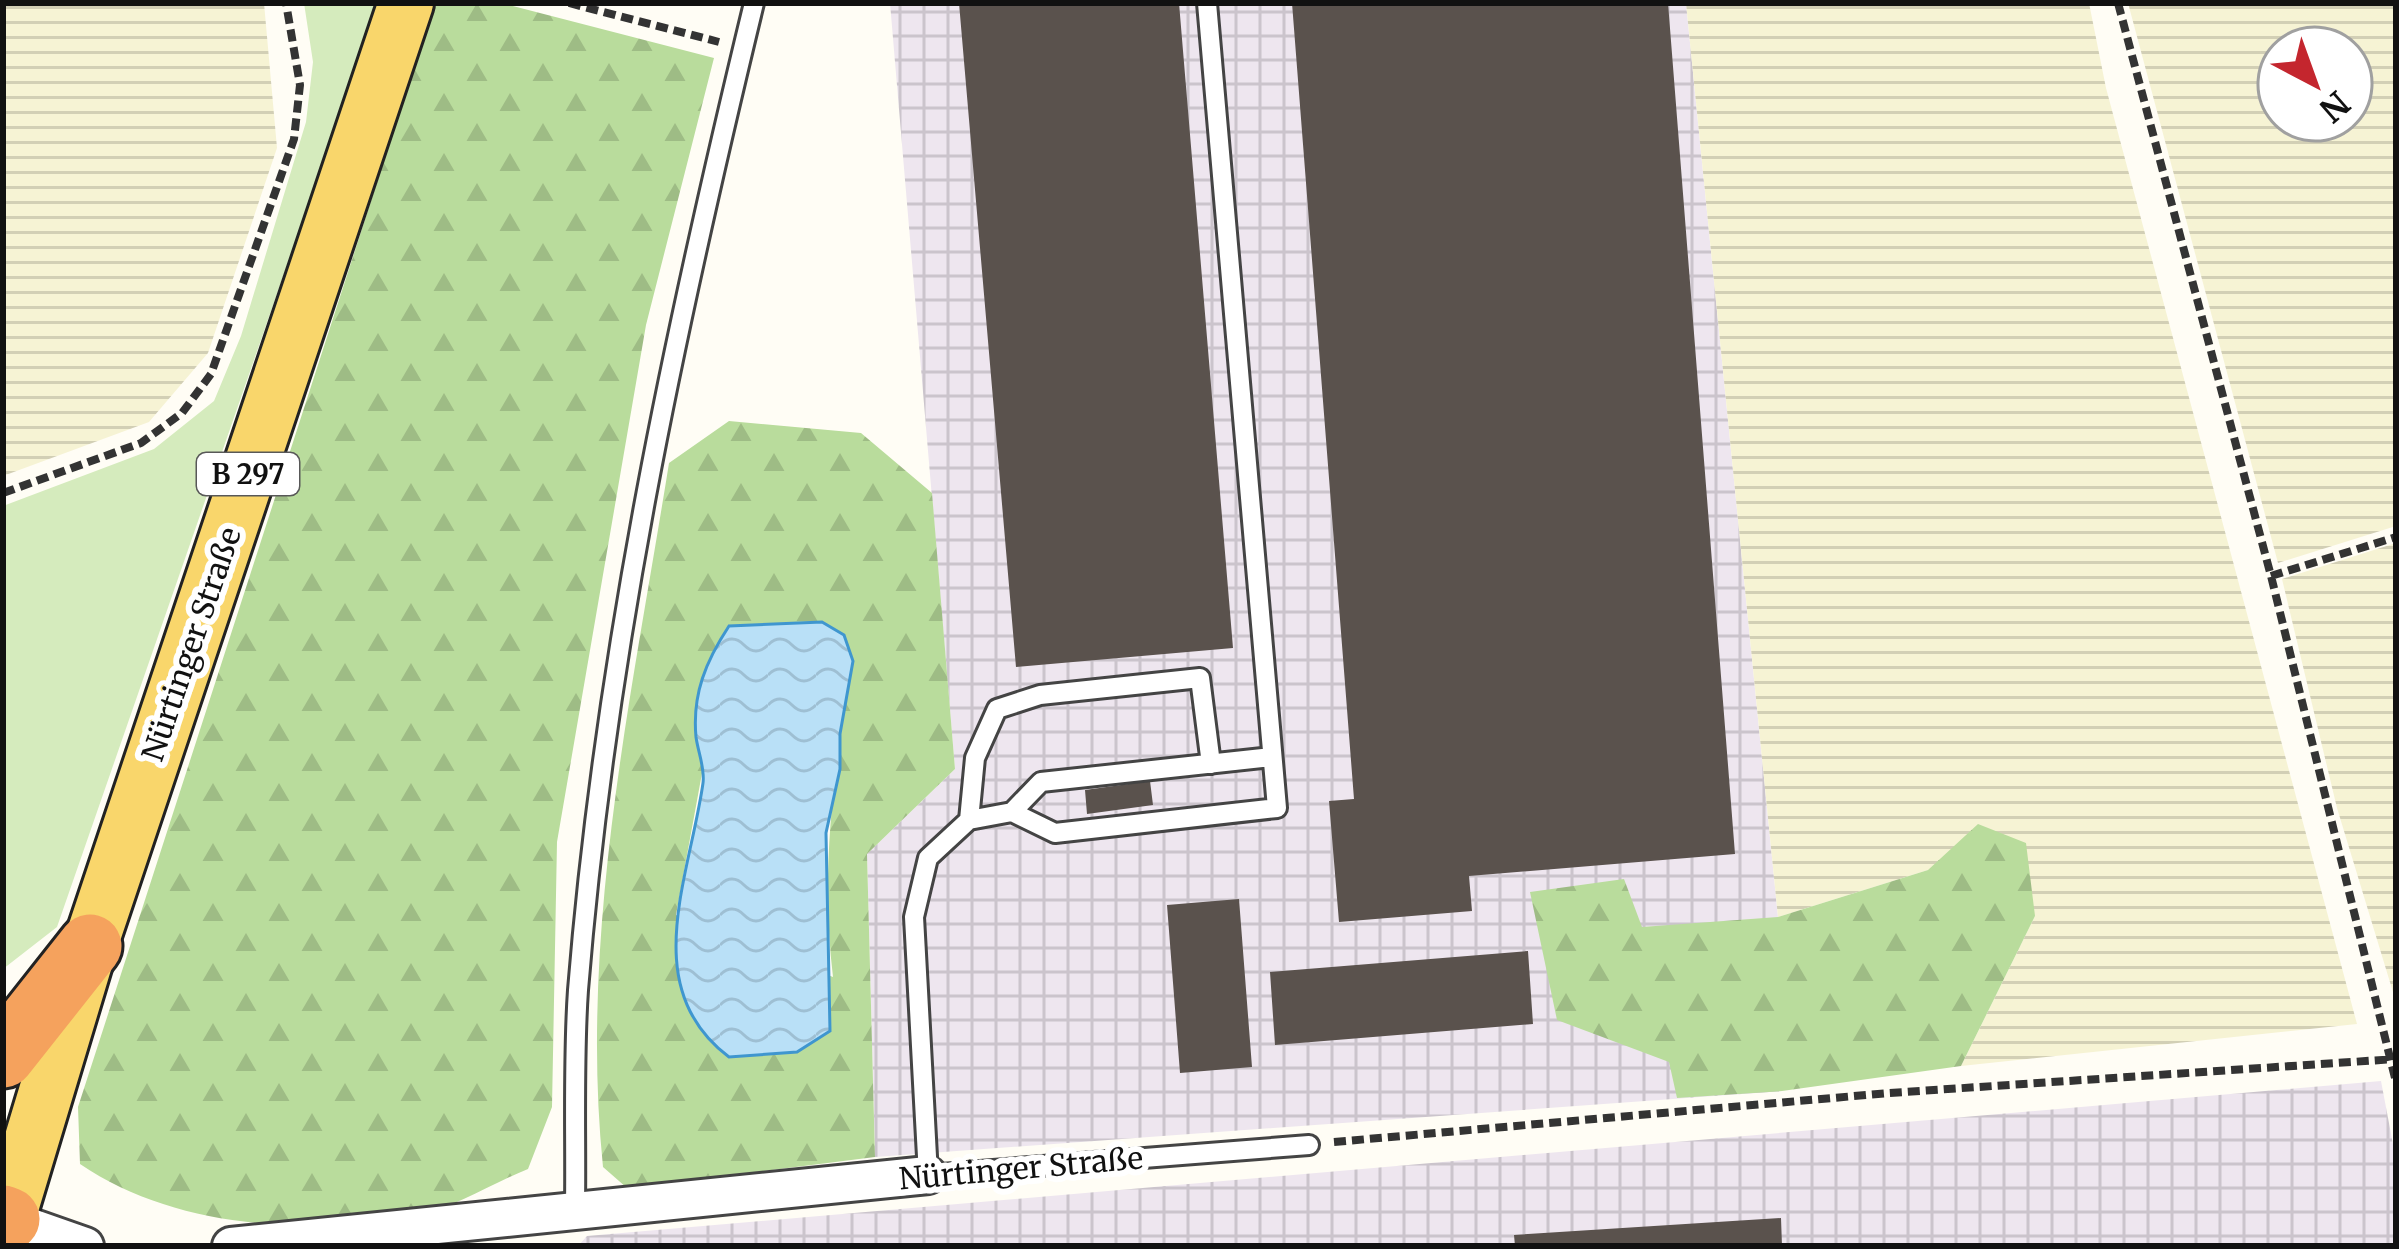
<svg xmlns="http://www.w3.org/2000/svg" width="2399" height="1249" font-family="Merriweather,serif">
<defs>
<pattern id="industrial-grid" width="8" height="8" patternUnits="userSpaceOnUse" patternTransform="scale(3)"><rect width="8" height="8" fill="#eee6ef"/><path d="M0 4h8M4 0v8" fill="none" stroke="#cbc4cc"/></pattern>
<pattern id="farmland-rules" width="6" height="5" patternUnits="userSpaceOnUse" patternTransform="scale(3)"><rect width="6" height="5" fill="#f6f3d4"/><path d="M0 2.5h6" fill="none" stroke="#d2cfb5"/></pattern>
<pattern id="forest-firs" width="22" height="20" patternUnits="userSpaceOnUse" patternTransform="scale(3)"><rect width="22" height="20" fill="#b9dc9c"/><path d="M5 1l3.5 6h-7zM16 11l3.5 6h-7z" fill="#9ebc85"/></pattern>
<pattern id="water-waves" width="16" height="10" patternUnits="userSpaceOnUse" patternTransform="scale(3)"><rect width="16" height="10" fill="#b9e0f7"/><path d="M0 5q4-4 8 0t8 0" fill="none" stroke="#9ebfd3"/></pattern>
</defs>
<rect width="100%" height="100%" fill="#fffdf5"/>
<path fill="url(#industrial-grid)" d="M890,3h796l92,914 4,174 -907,66 -8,-303 88,-85z
M2381,1081l15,79v86h-1818l9,-10z"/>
<path fill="url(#farmland-rules)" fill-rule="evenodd" d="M3,3h261l13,145 -69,205 -59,69 -146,54z
M1686,3h403l17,85 251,936 -396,42 74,-150 -107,-46 -150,47z
M2128,3h268v523l-118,37zM2279,48h72v72h-72z
M2396,543v459l-59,-194 -55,-229z"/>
<path fill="#d5ebbd" d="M304,3h74l-321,924 -54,42v-463l151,-57 60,-48 27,-65 65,-214 7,-60z"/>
<path fill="url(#forest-firs)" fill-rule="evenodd" d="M435,3h66l213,55 -68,267 -89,517 -5,265 -24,62c-35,14 -74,39 -111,46 -111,21 -243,13 -337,-51l-2,-57z
M729,421l132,12 71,60 23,276 -88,85 8,303 -248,31 -24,-21c-24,-235 29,-472 66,-704zM821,622l32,39c-19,106 -33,208 -20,316l-157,-62 53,-289z
M1978,824l48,19 9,73 -74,150 -179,25 -105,7 -8,-36 -112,-42 -27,-128 94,-13 18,48 136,-10 150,-47z"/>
<path fill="url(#water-waves)" stroke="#3f96cf" stroke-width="3" d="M822,622l22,13 9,26 -13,73v35l-14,64 4,198 -33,21 -68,5c-92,-69 -39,-181 -26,-274 2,-15 -5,-31 -7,-46 -4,-43 10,-76 33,-111z"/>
<path fill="#5a524d" d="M959,3h220l54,645 -217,19z
M1292,3h376l67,851 -266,22 3,35 -133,11 -10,-121 25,-2z
M1150,781l3,24 -66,9 -2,-24z
M1239,899l13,168 -72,6 -13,-168z
M1528,951l5,73 -258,21 -5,-73z
M1781,1218l1,28h-267l-1,-11z"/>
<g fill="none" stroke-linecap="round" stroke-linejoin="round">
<defs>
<path id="lane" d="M1272,757l-231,25 -29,30 -43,8 -41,38 -14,59 14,258 381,-30
M1012,812l43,21 222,-25 -70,-805
M969,820l6,-62 22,-49 43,-14 160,-17 11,86
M575,1209c1,-73 -2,-147 3,-219 27,-335 97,-661 176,-987"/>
<path id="street" d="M8,1219l77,27
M231,1246l697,-71"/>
<path id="primary" d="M3,1235l87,-289 316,-943"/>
<path id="highway" d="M3,1056l87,-110
M3,1217l5,2"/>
</defs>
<use href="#lane" stroke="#444" stroke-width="24"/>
<use href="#street" stroke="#444" stroke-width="42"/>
<use href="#primary" stroke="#222" stroke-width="60"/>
<use href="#highway" stroke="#222" stroke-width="69"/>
<path stroke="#333" stroke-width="8" stroke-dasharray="12 6" stroke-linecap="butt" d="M569,3l150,39
M2118,3l153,573 125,506
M3,493l138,-50 41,-30 29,-39 83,-235 6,-54 -14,-82
M2271,576l125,-39
M1334,1142l555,-49 507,-34"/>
<use href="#lane" stroke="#fff" stroke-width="18"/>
<use href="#street" stroke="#fff" stroke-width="36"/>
<use href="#primary" stroke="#f9d66b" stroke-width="54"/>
<use href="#highway" stroke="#f5a25d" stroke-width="63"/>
</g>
<g text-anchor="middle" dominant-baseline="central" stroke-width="12" stroke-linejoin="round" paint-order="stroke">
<rect fill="#fff" stroke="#585858" stroke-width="3" x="197" y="453" width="102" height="42" rx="9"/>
<g font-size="27" font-weight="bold" fill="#111">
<text x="248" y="474">B 297</text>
</g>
<g font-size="30" fill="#111" stroke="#fff">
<text transform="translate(191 644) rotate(-71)">Nürtinger Straße</text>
<text transform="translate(1021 1168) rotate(-5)">Nürtinger Straße</text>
</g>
</g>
<rect width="2399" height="1249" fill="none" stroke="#111111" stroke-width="12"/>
<g transform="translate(2315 84) rotate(139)"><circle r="57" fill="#ffffff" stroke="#a0a0a0" stroke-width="3"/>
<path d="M0-9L21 45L0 30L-21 45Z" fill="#c4262e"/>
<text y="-18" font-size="33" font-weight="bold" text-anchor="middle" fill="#111111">N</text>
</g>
</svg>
